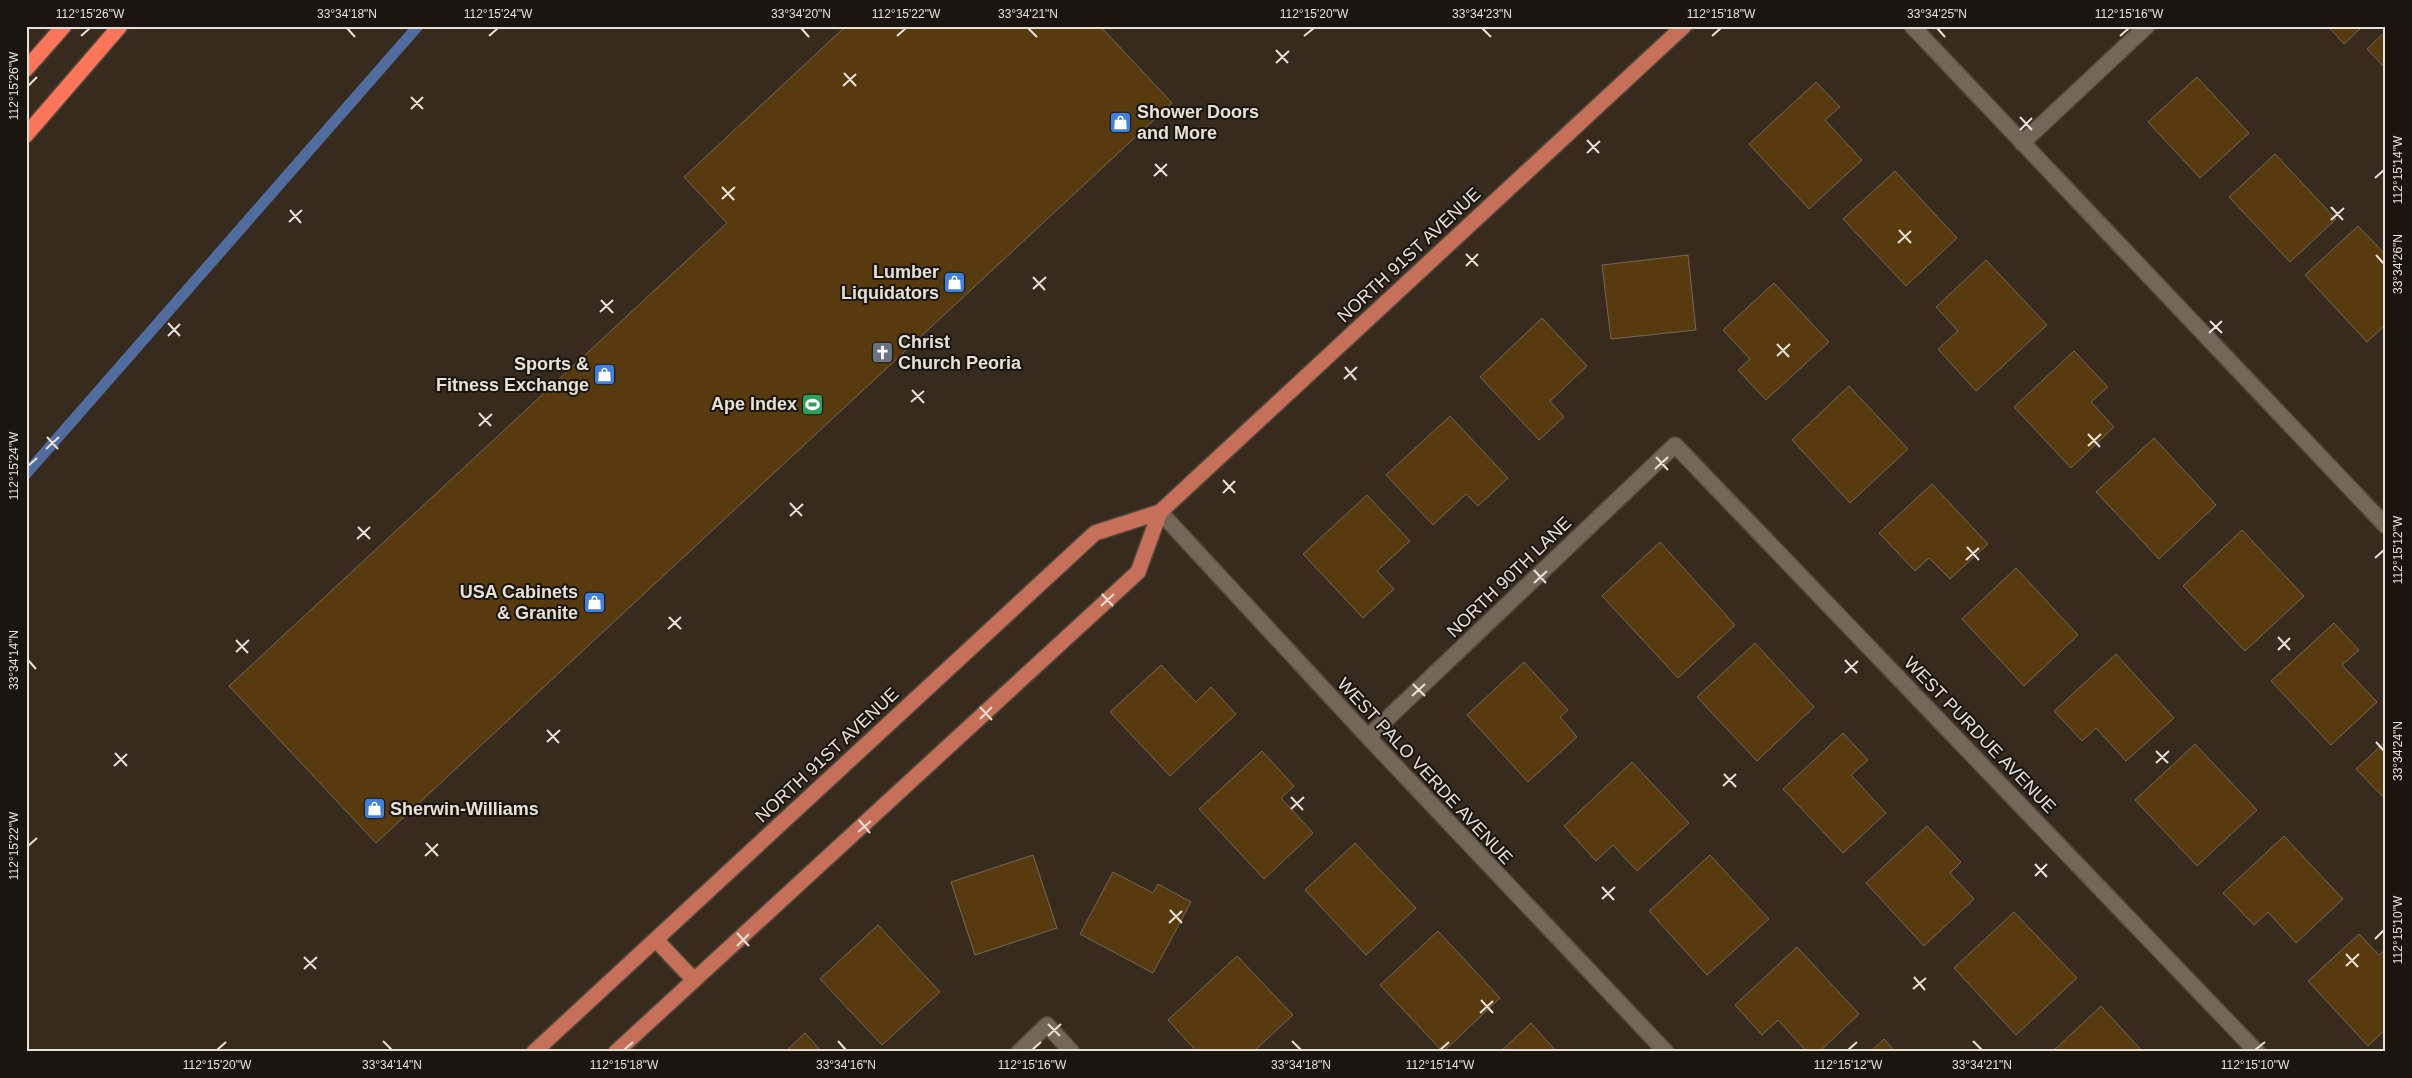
<svg xmlns="http://www.w3.org/2000/svg" width="2412" height="1078" font-family="Arial,sans-serif">
<rect width="100%" height="100%" fill="#362b1d"/>
<g fill="none" stroke-linecap="round" stroke-linejoin="round">
<path stroke="#516da0" stroke-width="11" d="M26,474l392,-448"/>
</g>
<path fill="#573a0e" stroke="#756859" d="M846,26h254l72,77 -796,740 -147,-157 498,-463 -43,-46z
M2328,26h35l-19,18z
M2386,31v38l-19,-20z
M2197,77l52,56 -49,45 -52,-56z
M1816,82l24,25 -15,13 37,40 -53,49 -60,-65z
M2275,154l61,65 -46,43 -61,-65z
M1895,171l62,67 -51,48 -63,-67z
M2358,226l28,29v69l-19,18 -62,-67z
M1688,255l8,75 -85,9 -9,-74z
M1986,260l61,65 -71,66 -38,-42 20,-18 -22,-24z
M1774,283l55,59 -63,58 -28,-30 12,-11 -27,-29z
M1542,318l45,48 -37,35 14,16 -25,23 -59,-63z
M2074,351l34,36 -17,15 23,25 -43,41 -57,-61z
M1849,386l59,63 -58,54 -58,-63z
M1450,416l58,62 -30,28 -12,-12 -33,31 -47,-50z
M2154,438l62,67 -57,54 -63,-67z
M1932,484l56,60 -38,35 -21,-21 -14,13 -36,-38z
M1367,495l43,46 -33,30 17,18 -31,29 -60,-64z
M2242,530l62,66 -59,55 -62,-65z
M1660,542l75,83 -57,53 -76,-82z
M2016,568l62,67 -54,51 -62,-67z
M2334,623l25,27 -17,15 35,37 -46,43 -60,-64z
M1755,643l59,64 -57,54 -60,-64z
M2116,654l58,64 -48,43 -30,-33 -14,13 -28,-30z
M1524,662l44,48 -8,7 17,20 -49,45 -61,-67z
M1161,665l35,37 15,-15 25,27 -66,62 -60,-64z
M1843,733l25,27 -17,15 35,38 -43,40 -60,-64z
M2386,741v59l-30,-31z
M2195,744l62,66 -60,56 -62,-66z
M1262,751l32,35 -13,12 32,35 -49,46 -65,-70z
M1632,762l57,61 -52,48 -24,-26 -17,16 -32,-35z
M1927,826l34,36 -11,11 24,26 -50,47 -58,-63z
M2284,836l59,63 -47,44 -28,-31 -14,13 -31,-32z
M1355,843l61,65 -50,47 -61,-65z
M1033,855l24,73 -82,27 -24,-73z
M1710,855l59,64 -62,56 -58,-64z
M1113,872l40,21 5,-9 33,18 -38,71 -73,-39z
M2014,912l63,66 -61,57 -62,-67z
M878,925l62,67 -58,53 -62,-66z
M1438,931l62,67 -57,54 -63,-67z
M2359,934l20,21 7,-6v80l-18,17 -60,-65z
M1797,947l62,67 -40,38h-12l-29,-32 -16,15 -27,-30z
M1237,956l56,59 -40,37h-56l-29,-32z
M2101,1006l42,46h-91z
M1531,1023l26,29h-57z
M805,1033l17,19h-37z
M1884,1039l12,13h-26z"/>
<g fill="none" stroke-linecap="round" stroke-linejoin="round">
<defs>
<path id="minor" d="M1912,26l474,500
M2022,143l125,-117
M1160,512l208,225 298,315
M1368,737l307,-292 582,607
M1019,1052l28,-27 25,27"/>
<path id="major" d="M656,940l38,40
M534,1052l561,-519 65,-21 524,-486
M616,1052l522,-480 22,-60"/>
<path id="highway" d="M26,69l38,-43
M26,135l94,-109"/>
</defs>
<use href="#minor" stroke="#53493d" stroke-width="18"/>
<use href="#major" stroke="#53493d" stroke-width="18"/>
<use href="#highway" stroke="#53493d" stroke-width="18"/>
<use href="#minor" stroke="#736757" stroke-width="15"/>
<use href="#major" stroke="#c67059" stroke-width="15"/>
<use href="#highway" stroke="#fd765a" stroke-width="15"/>
</g>
<path fill="none" stroke="#e8e1d8" stroke-width="2" d="M347,28l8,9M801,28l8,9M1028,28l9,9M1482,28l9,9M1937,28l8,9M81,36l9,-8M489,36l9,-8M897,36l9,-8M1304,36l10,-8M1712,36l9,-8M2120,36l9,-8M1276,50l12,13M1276,63l13,-12M844,73l12,13M28,86l9,-9M843,86l13,-12M411,97l12,12M411,109l12,-12M2020,117l12,13M2020,130l12,-12M1587,140l12,13M1587,153l13,-12M1155,164l12,12M1154,176l13,-12M2375,178l9,-8M722,187l12,13M722,199l13,-12M2331,207l12,13M290,210l11,13M2331,220l13,-12M289,222l13,-12M1899,230l12,13M1898,243l13,-12M1466,254l12,12M2376,255l8,9M1466,266l12,-12M1033,277l12,13M1033,289l13,-12M601,300l12,13M600,312l13,-12M2210,321l12,12M168,323l12,13M2209,333l13,-12M168,336l12,-12M1777,344l12,13M1777,356l13,-12M1345,367l11,13M1344,379l13,-12M912,390l12,13M911,402l13,-11M479,413l12,13M479,426l13,-12M2088,434l12,13M47,437l11,12M2088,446l13,-12M46,449l13,-12M1656,457l12,13M28,466l9,-8M1655,469l13,-12M1223,480l12,13M1223,493l12,-12M790,503l12,13M790,516l13,-12M358,527l12,12M357,539l13,-12M1967,547l12,13M2375,558l9,-8M1966,560l13,-12M1534,570l12,13M1534,583l13,-12M1102,594l11,12M1101,606l13,-12M669,617l12,12M668,629l13,-12M2278,637l12,13M236,640l12,13M2278,650l12,-12M236,652l13,-12M28,660l8,9M1845,660l12,13M1845,673l13,-12M1413,684l12,12M1412,696l13,-12M980,707l12,13M980,719l12,-12M547,730l12,13M547,742l13,-12M2376,742l8,9M2156,751l12,12M115,753l12,13M2156,763l13,-12M114,766l13,-12M1724,774l12,13M1723,786l13,-12M1291,797l12,13M1291,809l13,-12M859,820l11,13M858,832l13,-11M426,843l12,13M28,846l9,-8M425,856l13,-12M2035,864l12,13M2035,876l12,-12M1602,887l12,13M1602,899l13,-12M1170,910l12,13M1169,923l13,-12M737,933l12,13M2375,939l9,-9M737,946l12,-12M2346,954l12,13M304,957l12,12M2346,966l13,-12M304,969l13,-12M1914,977l11,13M1913,989l13,-11M1481,1000l12,13M1480,1013l13,-12M1048,1024l12,12M1048,1036l13,-12M383,1041l9,9M838,1041l8,9M1292,1041l9,9M1973,1041l9,9M217,1050l9,-8M624,1050l9,-8M1032,1050l9,-8M1440,1050l9,-8M1848,1050l9,-8M2255,1050l10,-8"/>
<defs>
<symbol id="shop-square" viewBox="-11 -11 22 22"><rect x="-9" y="-9" width="18" height="18" rx="4" fill="#3f7fe0" stroke="#1a150f"/><path d="M-5-2.5h2.3a2.7 3.5 0 0 1 5.4 0H5L5.5 6h-11ZM-1.5-2.5h3a1.5 2.3 0 0 0-3 0Z" fill="#fff"/></symbol>
<symbol id="church-square" viewBox="-11 -11 22 22"><rect x="-9" y="-9" width="18" height="18" rx="4" fill="#6b7280" stroke="#1a150f"/><path d="M-1.2-6h2.4v3.5h3.3v2.4h-3.3V6h-2.4V-.1h-3.3v-2.4h3.3Z" fill="#fff"/></symbol>
<symbol id="stadium-square" viewBox="-11 -11 22 22"><rect x="-9" y="-9" width="18" height="18" rx="4" fill="#2e9e5b" stroke="#1a150f"/><path d="M0-5a6.5 5 0 1 0 0 10a6.5 5 0 1 0 0-10ZM-3.5-1.8h7v3.6h-7Z" fill="#fff"/></symbol>
</defs>
<g fill-rule="evenodd">
<use href="#shop-square" x="1108" y="110" width="25" height="25"/>
<use href="#shop-square" x="942" y="270" width="25" height="25"/>
<use href="#church-square" x="870" y="340" width="25" height="25"/>
<use href="#shop-square" x="592" y="362" width="25" height="25"/>
<use href="#stadium-square" x="800" y="392" width="25" height="25"/>
<use href="#shop-square" x="582" y="590" width="25" height="25"/>
<use href="#shop-square" x="362" y="796" width="25" height="25"/>
</g>
<g text-anchor="middle" dominant-baseline="central" stroke-width="4" stroke-linejoin="round" paint-order="stroke">
<g font-size="18" font-weight="bold" fill="#e8e1d8" stroke="#1a150f" text-anchor="end">
<text x="1137" y="112" text-anchor="start">Shower Doors<tspan x="1137" dy="21">and More</tspan></text>
<text x="939" y="272">Lumber<tspan x="939" dy="21">Liquidators</tspan></text>
<text x="898" y="342" text-anchor="start">Christ<tspan x="898" dy="21">Church Peoria</tspan></text>
<text x="589" y="364">Sports &amp;<tspan x="589" dy="21">Fitness Exchange</tspan></text>
<text x="797" y="404">Ape Index</text>
<text x="578" y="592">USA Cabinets<tspan x="578" dy="21">&amp; Granite</tspan></text>
<text x="390" y="809" text-anchor="start">Sherwin-Williams</text>
</g>
<g font-size="18" fill="#e8e1d8" stroke="#1a150f">
<text transform="translate(1409 255) rotate(-43)">NORTH 91ST AVENUE</text>
<text transform="translate(1509 577) rotate(-44)">NORTH 90TH LANE</text>
<text transform="translate(1980 735) rotate(46)">WEST PURDUE AVENUE</text>
<text transform="translate(827 755) rotate(-43)">NORTH 91ST AVENUE</text>
<text transform="translate(1425 771) rotate(47)">WEST PALO VERDE AVENUE</text>
</g>
</g>
<rect width="2412" height="1078" fill="none" stroke="#1a150f" stroke-width="55"/>
<rect x="28" y="28" width="2356" height="1022" fill="none" stroke="#e8e1d8" stroke-width="2"/>
<g font-size="12" text-anchor="middle" fill="#e8e1d8">
<text x="90" y="18">112°15'26"W</text>
<text x="347" y="18">33°34'18"N</text>
<text x="498" y="18">112°15'24"W</text>
<text x="801" y="18">33°34'20"N</text>
<text x="906" y="18">112°15'22"W</text>
<text x="1028" y="18">33°34'21"N</text>
<text x="1314" y="18">112°15'20"W</text>
<text x="1482" y="18">33°34'23"N</text>
<text x="1721" y="18">112°15'18"W</text>
<text x="1937" y="18">33°34'25"N</text>
<text x="2129" y="18">112°15'16"W</text>
<text transform="translate(14 86) rotate(-90)" y="4">112°15'26"W</text>
<text transform="translate(2398 170) rotate(-90)" y="4">112°15'14"W</text>
<text transform="translate(2398 264) rotate(-90)" y="4">33°34'26"N</text>
<text transform="translate(14 466) rotate(-90)" y="4">112°15'24"W</text>
<text transform="translate(2398 550) rotate(-90)" y="4">112°15'12"W</text>
<text transform="translate(14 660) rotate(-90)" y="4">33°34'14"N</text>
<text transform="translate(2398 751) rotate(-90)" y="4">33°34'24"N</text>
<text transform="translate(14 846) rotate(-90)" y="4">112°15'22"W</text>
<text transform="translate(2398 930) rotate(-90)" y="4">112°15'10"W</text>
<text x="217" y="1069">112°15'20"W</text>
<text x="392" y="1069">33°34'14"N</text>
<text x="624" y="1069">112°15'18"W</text>
<text x="846" y="1069">33°34'16"N</text>
<text x="1032" y="1069">112°15'16"W</text>
<text x="1301" y="1069">33°34'18"N</text>
<text x="1440" y="1069">112°15'14"W</text>
<text x="1848" y="1069">112°15'12"W</text>
<text x="1982" y="1069">33°34'21"N</text>
<text x="2255" y="1069">112°15'10"W</text>
</g>
</svg>
